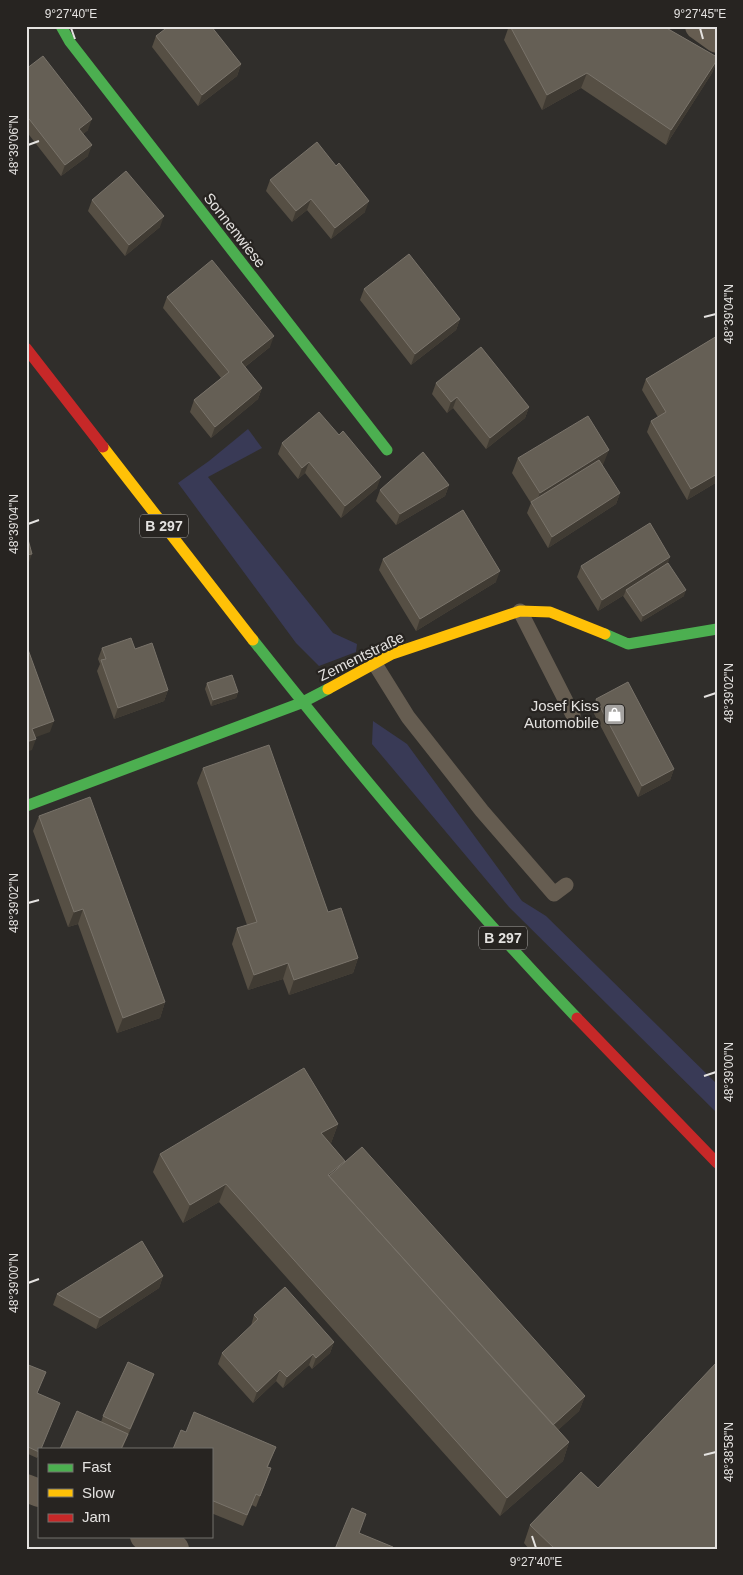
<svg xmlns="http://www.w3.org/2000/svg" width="743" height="1575" font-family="Arial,sans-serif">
<rect width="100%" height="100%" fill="#302e2b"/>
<path fill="#393a56" d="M248,429l14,19 -54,29 125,156 24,11 -1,8 -37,14 -23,-23 -118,-160 31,-22z
M373,721l34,23 115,157 24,15 171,168v29l-208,-206 -137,-163z"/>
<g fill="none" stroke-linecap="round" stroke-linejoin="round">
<path stroke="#665d51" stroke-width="15" d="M520,611l53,104
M375,664l33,53 74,94 72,83 12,-9"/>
<path stroke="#665d51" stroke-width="28" d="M699,26l18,13
M26,1488l13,5
M144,1536l31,13"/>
<path stroke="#4caf50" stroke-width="11" d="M61,26l9,16 317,408
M605,634l23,10 89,-15
M253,640c103,130 209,258 324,378
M26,806l275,-103 27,-14"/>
<path stroke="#ffc107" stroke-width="11" d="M103,447l150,193
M328,689l64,-35 128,-43 30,1 55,22"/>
<path stroke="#c62828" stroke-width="11" d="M26,348l77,99
M577,1018l140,145"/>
</g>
<path fill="#564f44" d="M509,26h154l54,31v4l-5,12 -46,72 -85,-57 -39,22 -38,-70z
M156,36l85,28 -4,12 -39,30 -46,-59z
M26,69l62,61 -5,4 5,22 -27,20 -35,-45z
M270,180l95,32 -34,27 -24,-29 -15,12 -26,-31z
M92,200l68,27 -35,29 -37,-45z
M364,289l96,30 -4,11 -45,35 -51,-65z
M167,297l103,50 -25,20 17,21 -4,11 -47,39 -21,-26 4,-12 27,-22 -58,-70z
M717,336v146l-30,18 -40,-68 4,-11 7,-4 -16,-27 4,-11z
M436,383l93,24 -4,11 -39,31 -33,-41 -6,5 -15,-19z
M282,443l95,45 -36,30 -36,-45 -7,6 -20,-25z
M518,458l102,35 -4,11 -68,44 -21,-35 4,-10 -19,-30z
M449,485l-4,11 -49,29 -20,-24 4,-11z
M383,559l113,23 -80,49 -37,-61z
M668,563l16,33 -43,26 -18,-26 1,-1 -26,16 -21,-34 4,-11z
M102,648l33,1 33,41 -4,11 -50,18 -17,-48 3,-7 -2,-5z
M207,683l31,9 -2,6 -25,8 -6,-17z
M596,699l78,70 -4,11 -32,17 -46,-87z
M203,768l125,144 30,46 -5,15 -64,22 -6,-16 -35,11 -16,-46 5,-16 10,-3 -50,-142z
M39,816l126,186 -5,16 -43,15 -39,-109 -10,3 -35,-96z
M338,1124l-7,19h-1l15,18 -1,2 241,233 -6,15 -21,19 11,12 -6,19 -63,55 -281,-314 -36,21 -30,-51 7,-18z
M163,1276l-4,12 -63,41 -43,-24 4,-11z
M254,1315l80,27 -4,11 -18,16 -3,-4 -26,23 -7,-7 -23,22 -35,-39 4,-11 29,-27z
M26,1364l11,30 2,55v6l-2,3 -11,-5z
M154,1374l-4,11 -28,64h-62l41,-27 2,-6z
M186,1432l90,15 -8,20 -1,12 -11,28 -4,-2 -9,21 -32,-13v-64z
M598,1488l119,61h-188l-5,-6 6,-18z"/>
<path fill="#403b33" d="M717,60l-5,13 -46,72 5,-15z
M241,64l-4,12 -39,30 4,-11z
M587,73l-6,15 -39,22 5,-15z
M92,119l-4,11 -13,10 4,-11z
M92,145l-4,11 -27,20 4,-11z
M311,199l-4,11 -15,12 4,-11z
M369,201l-4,11 -34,27 4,-11z
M164,216l-4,11 -35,29 4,-11z
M460,319l-4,11 -45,35 4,-11z
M274,336l-4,11 -33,26 4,-11z
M262,388l-4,11 -47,39 4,-11z
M457,397l-4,11 -6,5 4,-11z
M529,407l-4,11 -39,31 4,-11z
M609,450l-6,15 -69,43 6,-15z
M309,462l-4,11 -7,6 4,-11z
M717,474v8l-30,18 4,-11z
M381,477l-4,11 -36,30 4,-12z
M449,485l-4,11 -49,29 4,-11z
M620,493l-4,11 -68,44 4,-11z
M32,554l-4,11h-2v-10z
M670,557l-4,12 -40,21 -2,5 -26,16 4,-11z
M500,571l-4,11 -80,49 4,-12z
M686,590l-2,6 -43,26 2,-6z
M168,690l-4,11 -50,18 4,-11z
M238,692l-2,6 -25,8 2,-6z
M54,721l-4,11 -22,8 4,-11z
M36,739l-4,11 -6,2v-10z
M674,769l-4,11 -32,17 4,-11z
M83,909l-5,15 -10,3 6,-15z
M358,958l-5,15 -64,22 5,-15z
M288,963l-5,16 -35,11 6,-15z
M165,1002l-5,16 -43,15 6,-15z
M338,1124l-7,19 -16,8 6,-18z
M345,1161l-7,18 -6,5 -4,-9z
M226,1184l-7,18 -36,21 7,-18z
M163,1276l-4,12 -63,41 4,-11z
M334,1342l-4,11 -18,16 4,-11z
M313,1354l-4,11 -26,23 4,-11z
M280,1370l-4,11 -23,22 4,-11z
M154,1374l-4,11 -29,64 9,-20z
M585,1396l-6,15 -34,31 6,-15z
M569,1442l-6,19 -63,55 7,-18z"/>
<path fill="#655f55" stroke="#79736a" d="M169,26h42l30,38 -39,31 -46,-59z
M510,26h153l54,31v3l-46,70 -84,-57 -40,22z
M43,56l49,63 -13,10 13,16 -27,20 -39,-50v-46z
M317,142l19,24 3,-3 30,38 -34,27 -24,-29 -15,12 -26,-31z
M126,171l38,45 -35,29 -37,-45z
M409,254l51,65 -45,35 -51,-65z
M212,260l62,76 -33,26 21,26 -47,39 -21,-27 35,-28 -62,-75z
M717,336v138l-26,15 -40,-68 15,-9 -20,-33z
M481,347l48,60 -39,31 -33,-41 -6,5 -15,-19z
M319,412l20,23 4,-4 38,46 -36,29 -36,-44 -7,6 -20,-25z
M588,416l21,34 -69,43 -22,-35z
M423,452l26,33 -49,29 -20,-24z
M599,460l21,33 -68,44 -21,-35z
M463,510l37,61 -80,48 -37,-60z
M650,523l20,34 -68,43 -21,-34z
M26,532l6,22 -6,1z
M668,563l18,27 -43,26 -17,-26z
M131,638l4,11 17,-6 16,47 -50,18 -17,-48 5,-1 -4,-11z
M26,644l28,77 -22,8 4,10 -10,3z
M232,675l6,17 -25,8 -6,-17z
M628,682l46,87 -32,17 -46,-87z
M269,745l59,167 13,-4 17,50 -64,22 -6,-17 -34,12 -17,-47 20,-6 -54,-154z
M90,797l75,205 -42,16 -40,-109 -9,3 -35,-96z
M304,1068l34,56 -17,9 24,28 -17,14 241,267 -62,56 -281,-314 -36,21 -30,-51z
M362,1147l223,249 -32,29 -224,-249z
M142,1241l21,35 -63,42 -43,-24z
M285,1287l49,55 -18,16 -3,-4 -26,23 -7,-7 -23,22 -35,-39 36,-34 -4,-4z
M128,1362l26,12 -24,55 -27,-13z
M717,1362v182l-4,5h-158l-25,-24 51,-53 17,16z
M26,1364l20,8 -9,21 23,10 -19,46h-2v3l-13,-6z
M77,1411l51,23 -7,15h-61z
M194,1412l82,35 -9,20 4,1 -11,28 -4,-2 -9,21 -36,-15v-51h-38l8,-19 5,2z
M352,1508l14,6 -7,19 34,14v2h-58z"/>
<path fill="none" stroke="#e4e2e0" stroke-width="2" d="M71,28l4,11M700,28l3,11M28,145l11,-4M704,317l12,-3M28,524l11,-4M704,697l12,-4M28,903l11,-3M704,1076l12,-4M28,1283l11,-4M704,1455l12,-3M532,1536l4,12"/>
<defs>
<symbol id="shop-square" viewBox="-11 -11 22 22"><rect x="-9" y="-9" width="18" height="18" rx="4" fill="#a5a3a1" stroke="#272421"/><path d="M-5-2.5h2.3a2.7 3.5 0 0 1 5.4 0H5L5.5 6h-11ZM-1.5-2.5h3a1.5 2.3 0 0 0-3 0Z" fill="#fff"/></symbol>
</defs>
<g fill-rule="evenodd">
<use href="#shop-square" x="602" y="702" width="25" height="25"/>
</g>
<g text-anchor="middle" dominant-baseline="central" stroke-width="4.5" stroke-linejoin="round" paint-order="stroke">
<g fill="#272421" stroke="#aba9a7" stroke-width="1">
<rect x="140" y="514.5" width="48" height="23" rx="4"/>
<rect x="479" y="926.5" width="48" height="23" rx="4"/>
</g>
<g font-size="14" font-weight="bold" fill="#e4e2e0">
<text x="164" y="526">B 297</text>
<text x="503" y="938">B 297</text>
</g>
<g font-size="15" fill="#e4e2e0" stroke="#272421">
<text transform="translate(235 230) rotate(52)">Sonnenwiese</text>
<text transform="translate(361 656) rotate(-26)">Zementstraße</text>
</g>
<g font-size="15" fill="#e4e2e0" stroke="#272421" text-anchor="end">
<text x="599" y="705">Josef Kiss<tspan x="599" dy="17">Automobile</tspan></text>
</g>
</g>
<rect width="743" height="1575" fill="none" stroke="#272421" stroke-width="55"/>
<rect x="38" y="1448" width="175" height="90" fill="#272421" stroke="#73706d"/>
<rect x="48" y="1464" width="25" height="8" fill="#4caf50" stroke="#73706d"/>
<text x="82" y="1472" font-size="15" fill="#e4e2e0">Fast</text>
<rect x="48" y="1489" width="25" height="8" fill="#ffc107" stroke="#73706d"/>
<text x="82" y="1498" font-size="15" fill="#e4e2e0">Slow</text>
<rect x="48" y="1514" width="25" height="8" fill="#c62828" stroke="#73706d"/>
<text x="82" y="1522" font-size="15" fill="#e4e2e0">Jam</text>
<rect x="28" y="28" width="688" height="1520" fill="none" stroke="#e4e2e0" stroke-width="2"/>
<g font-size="12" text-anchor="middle" fill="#e4e2e0">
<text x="71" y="18">9°27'40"E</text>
<text x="700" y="18">9°27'45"E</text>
<text transform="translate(14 145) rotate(-90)" y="4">48°39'06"N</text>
<text transform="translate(729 314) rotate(-90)" y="4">48°39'04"N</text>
<text transform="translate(14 524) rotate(-90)" y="4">48°39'04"N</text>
<text transform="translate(729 693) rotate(-90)" y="4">48°39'02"N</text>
<text transform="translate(14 903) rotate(-90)" y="4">48°39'02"N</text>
<text transform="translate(729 1072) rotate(-90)" y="4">48°39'00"N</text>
<text transform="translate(14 1283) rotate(-90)" y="4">48°39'00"N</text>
<text transform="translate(729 1452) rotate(-90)" y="4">48°38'58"N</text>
<text x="536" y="1566">9°27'40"E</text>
</g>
</svg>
